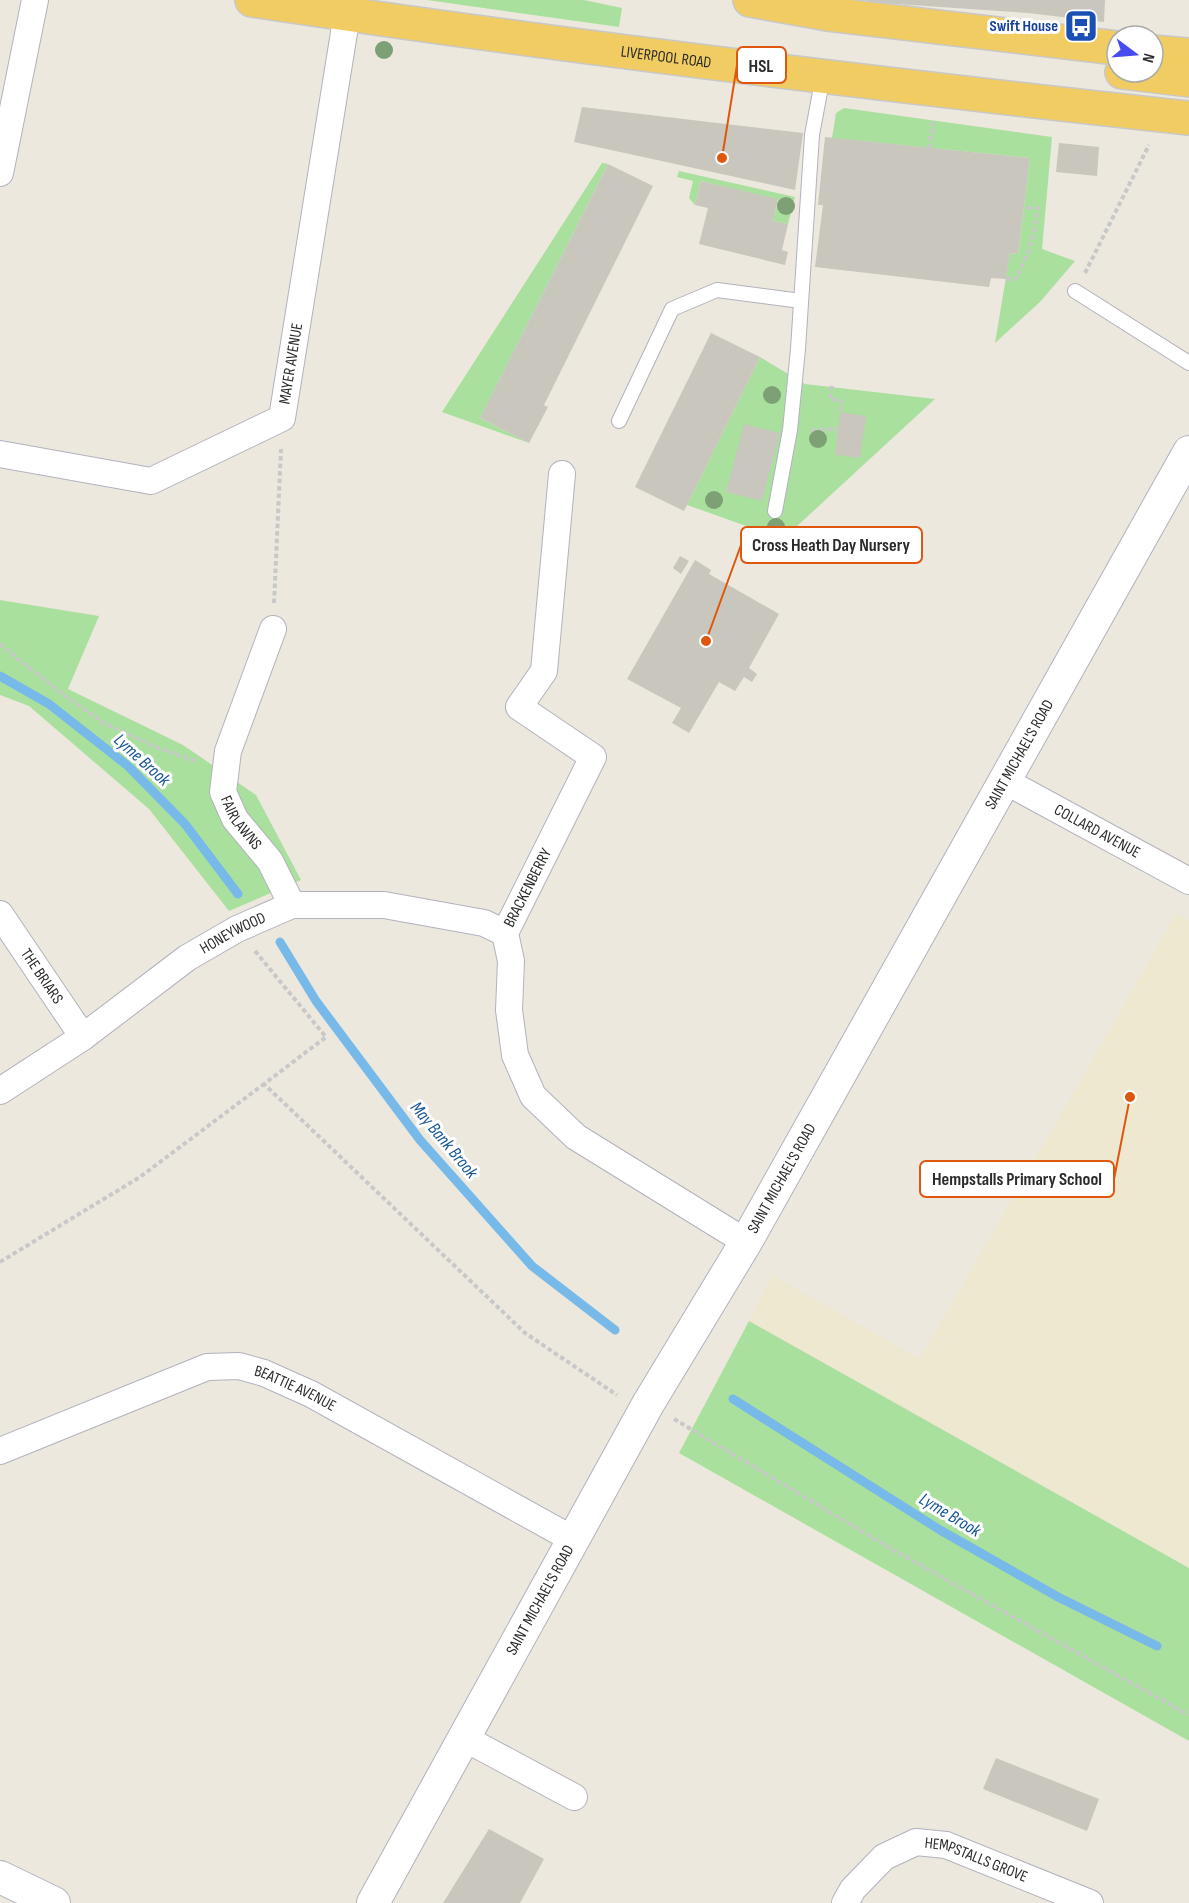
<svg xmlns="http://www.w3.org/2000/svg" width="1189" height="1903" font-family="'Sofia Sans Condensed',sans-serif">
<rect width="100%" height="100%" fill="#ece8de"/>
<path fill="#ede8cf" d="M1177,913l12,7v648l-440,-247 23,-46 148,84z"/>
<path fill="#aae09e" d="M427,0h157l38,8 -3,19z
M844,108l208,29 -10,112 33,12 -35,41 -45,41 15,-90 8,1 12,-96 -198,-20 4,-25z
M602,163l6,1 -128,254 49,25 -87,-31z
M679,171l116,26 -7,27 -15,-3 5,-21 -77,-19 -6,24 -6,-7 4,-17 -16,-4z
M760,357l45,27 130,15 -152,140 -96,-34z
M0,600l99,16 -31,73 115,56 73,50 45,85 -72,31 -80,-102 -120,-103 -29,-11z
M749,1321l440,247v173l-510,-288z"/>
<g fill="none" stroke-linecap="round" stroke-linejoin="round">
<path stroke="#77b9e9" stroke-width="9" d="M0,676l49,28 79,62 57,58 53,70
M280,942l36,59 104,139 112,126 83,64
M733,1399l207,131 118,67 99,49"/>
</g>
<path fill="#c8c6bd" d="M867,0h238l-1,22 -76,-9 -161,-11z
M582,107l221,26 -8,57 -221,-48z
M825,137l205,21 -12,96 -8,-1 -4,26 -15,-1 -2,9 -174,-20 8,-62h-5z
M1059,143l40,4 -2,29 -41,-4z
M608,164l45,22 -109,219 4,2 -19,36 -49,-25z
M701,181l77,18 -5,22 15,3 -6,26 6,2 -3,13 -86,-21 9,-36 -13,-3z
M711,333l49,24 -76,154 -49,-24z
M840,412l26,4 -6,42 -25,-3z
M744,424l36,9 -18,68 -36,-9z
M680,556l9,5 -8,13 -8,-6z
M695,560l16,10 -2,4 70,40 -30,54 8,6 -5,8 -8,-5 -9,14 -16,-9 -30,51 -17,-10 9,-15 -54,-29z
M996,1758l103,41 -12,32 -104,-42z
M489,1829l55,30 -24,44h-77z"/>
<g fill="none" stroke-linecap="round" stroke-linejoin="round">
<defs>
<path id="service" d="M1075,291l114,72
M619,421l53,-112 45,-19 84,11
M775,511l15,-81 8,-81 14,-214 11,-59"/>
<g id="minor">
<path d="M0,173l35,-173"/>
<path id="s1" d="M0,454l151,27 131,-63 65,-404"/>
<path d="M562,474l-18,197 -25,36 74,50 -88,176 6,28 -2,49 6,45 18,41 43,41 170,105"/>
<path id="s2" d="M273,629l-45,122 -5,41 12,27 35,42 22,44"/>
<path id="s3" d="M1005,781l184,100"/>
<path id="s4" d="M0,914l83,123"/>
<path id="s5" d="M0,1091l83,-54 104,-79 50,-29 55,-24h92l100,18 21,10"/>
<path id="s6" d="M0,1451l207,-84 32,-1 25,7 47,21 263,146"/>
<path d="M464,1738l110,59"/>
<path id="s7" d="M845,1903l8,-14 31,-32 32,-15 30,3 144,58"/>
</g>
<g id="tertiary">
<path d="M0,1877l54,26"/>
<path id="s8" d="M373,1903l275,-499 98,-162 443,-790"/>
</g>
<g id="trunk">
<path id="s9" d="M252,0c311,47 624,84 937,118"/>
<path d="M750,0l78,14 289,34"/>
<path d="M1153,52l36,3"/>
<path d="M1122,72l67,8"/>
</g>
</defs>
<use href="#service" stroke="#b2b2be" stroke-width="16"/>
<use href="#minor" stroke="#b2b2be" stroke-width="28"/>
<use href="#tertiary" stroke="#b2b2be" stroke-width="34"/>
<use href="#trunk" stroke="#c8c8c8" stroke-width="36"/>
<path stroke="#c8c8c8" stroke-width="4" stroke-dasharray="4.5 3" stroke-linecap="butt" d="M929,148l4,-26
M1085,273l64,-128
M1006,279h9c16,-27 18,-40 23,-71h-14
M832,386l-2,13 11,2 -1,11
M812,430l26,-1
M274,603l7,-154
M0,644l60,48 44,31 52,24 42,15
M255,951l71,86 -62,47 261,249 92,62
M0,1262l140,-85 124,-93
M674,1419l223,133 292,163"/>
<use href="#service" stroke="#fff" stroke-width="14"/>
<use href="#minor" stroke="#fff" stroke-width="26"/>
<use href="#tertiary" stroke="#fff" stroke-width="32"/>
<use href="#trunk" stroke="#f0cc62" stroke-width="33"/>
</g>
<g fill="#7da074">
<circle cx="384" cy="50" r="9"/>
<circle cx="786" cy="206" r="9"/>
<circle cx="772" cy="395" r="9"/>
<circle cx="818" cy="439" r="9"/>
<circle cx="714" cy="500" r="9"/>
<circle cx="776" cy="527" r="9"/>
</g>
<defs>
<symbol id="bus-square" viewBox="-11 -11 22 22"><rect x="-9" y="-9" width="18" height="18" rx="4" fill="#1a4fb4" stroke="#fff"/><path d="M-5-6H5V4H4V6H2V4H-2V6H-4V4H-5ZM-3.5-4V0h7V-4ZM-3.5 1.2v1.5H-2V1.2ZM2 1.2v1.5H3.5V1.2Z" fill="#fff"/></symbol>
</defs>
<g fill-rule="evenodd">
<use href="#bus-square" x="1062" y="7" width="38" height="38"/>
</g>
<g text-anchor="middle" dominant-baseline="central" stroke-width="6" stroke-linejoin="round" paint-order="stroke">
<g font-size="16" font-weight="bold" fill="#164399" stroke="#fff" text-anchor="end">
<text x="1058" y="26">Swift House</text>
</g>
<g font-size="16" fill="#2b2b2b" stroke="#fff">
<text stroke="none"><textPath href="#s9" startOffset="418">LIVERPOOL ROAD</textPath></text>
<text stroke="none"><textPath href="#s1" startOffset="354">MAYER AVENUE</textPath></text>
<text stroke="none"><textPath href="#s8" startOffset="1318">SAINT MICHAEL'S ROAD</textPath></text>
<text stroke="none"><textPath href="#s2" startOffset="207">FAIRLAWNS</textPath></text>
<text stroke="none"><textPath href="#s3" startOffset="105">COLLARD AVENUE</textPath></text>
<text transform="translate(528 888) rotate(-63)">BRACKENBERRY</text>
<text stroke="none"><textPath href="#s5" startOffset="282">HONEYWOOD</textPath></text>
<text stroke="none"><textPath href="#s4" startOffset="75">THE BRIARS</textPath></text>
<text stroke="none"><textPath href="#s8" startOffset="832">SAINT MICHAEL'S ROAD</textPath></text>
<text stroke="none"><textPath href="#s6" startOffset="316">BEATTIE AVENUE</textPath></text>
<text stroke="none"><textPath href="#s8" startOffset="346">SAINT MICHAEL'S ROAD</textPath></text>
<text stroke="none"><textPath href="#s7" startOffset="159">HEMPSTALLS GROVE</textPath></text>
</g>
<g font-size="18" font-style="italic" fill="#145697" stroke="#fff">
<text transform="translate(142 760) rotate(42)">Lyme Brook</text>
<text transform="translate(444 1140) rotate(50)">May Bank Brook</text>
<text transform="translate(950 1515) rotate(31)">Lyme Brook</text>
</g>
</g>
<path fill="none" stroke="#df570e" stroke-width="2" d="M722 158L737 65M706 641L741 545M1130 1097L1114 1179"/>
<g fill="#df570e" stroke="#fff" stroke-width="2">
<circle cx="722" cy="158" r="6"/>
<circle cx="706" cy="641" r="6"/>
<circle cx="1130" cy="1097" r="6"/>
</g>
<g fill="#fff" stroke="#df570e" stroke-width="2">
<rect x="737" y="47" width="49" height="36" rx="6"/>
<rect x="741" y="527" width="181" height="36" rx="6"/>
<rect x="920" y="1161" width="194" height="36" rx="6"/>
</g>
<g font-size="18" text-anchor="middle" font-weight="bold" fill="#2b2b2b">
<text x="761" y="72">HSL</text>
<text x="831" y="551">Cross Heath Day Nursery</text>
<text x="1017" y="1185">Hempstalls Primary School</text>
</g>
<g transform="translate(1135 54) rotate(106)"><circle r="28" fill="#ffffff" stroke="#aaaaaa" stroke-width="1.5"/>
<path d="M0-4.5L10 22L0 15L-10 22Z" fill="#474cf1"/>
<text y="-9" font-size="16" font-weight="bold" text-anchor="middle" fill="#2b2b2b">N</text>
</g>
</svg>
